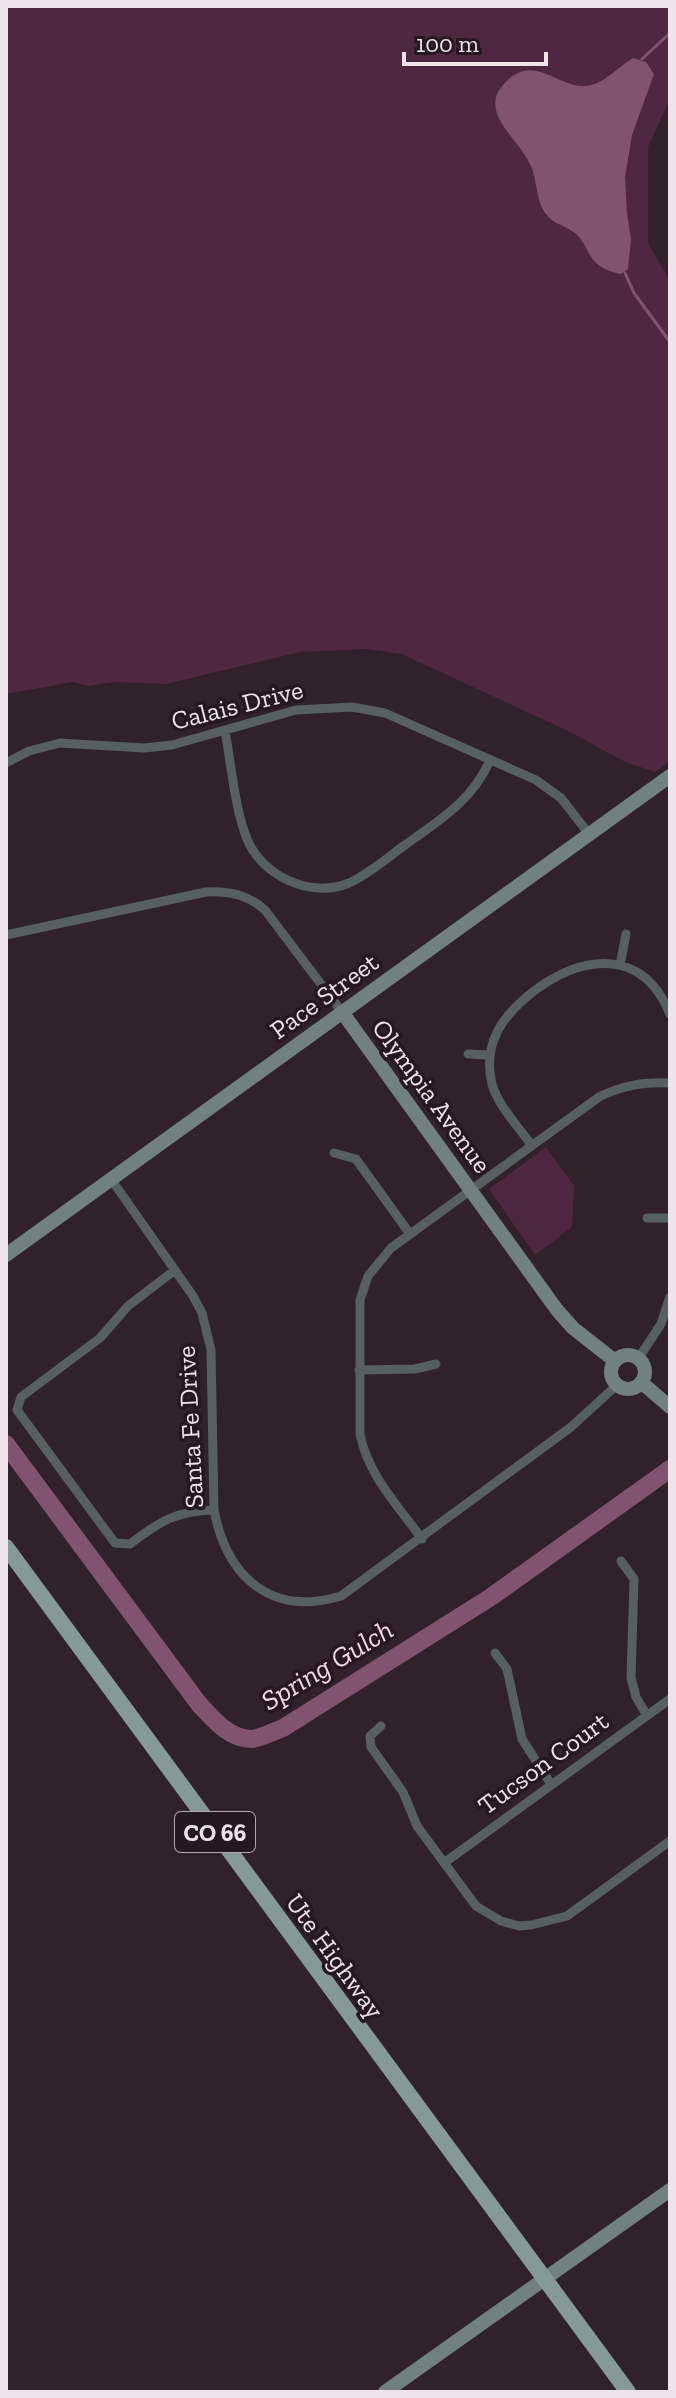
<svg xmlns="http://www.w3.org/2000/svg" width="676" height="2398" font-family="'Zilla Slab',serif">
<rect width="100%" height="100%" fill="#30212a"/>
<path fill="#4f2741" d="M6,6h664v93l-22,48v96l22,38v480l-15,11 -30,-10 -53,-29 -170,-79 -36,-5 -66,3 -134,32 -51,-2 -26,4 -16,-4 -67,12z
M546,1147l28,39 -2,41 -37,28 -46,-66z"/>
<path fill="#825370" d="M633,58l13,4 8,12 -22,61 -7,42 2,37 4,25 -3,30 -7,5c-39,-8 -28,-29 -49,-43 -9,-6 -20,-8 -26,-17 -11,-14 -8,-36 -17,-52 -13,-27 -56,-53 -19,-84 27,-22 49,10 76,8 18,-2 32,-19 47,-28z"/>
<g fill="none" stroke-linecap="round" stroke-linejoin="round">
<path stroke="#825370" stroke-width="3" d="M642,59l28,-26
M625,273l9,20 36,49"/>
<path stroke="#825370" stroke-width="18" d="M6,1444l193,260c14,15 30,35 53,35 10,-1 22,-8 31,-11l208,-131 179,-128"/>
<path stroke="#566060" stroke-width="9" d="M225,731c6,32 10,79 22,108 15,37 64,60 102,44 20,-9 38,-25 56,-38 35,-25 68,-45 85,-85
M6,763l23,-12 31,-8 84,5 28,-3 124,-35 56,-3 33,6 151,67 25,18 28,36
M6,935l200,-43c23,-1 41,2 59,18l77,102
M620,965l6,-31
M468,1054l21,1
M532,1146c-13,-19 -34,-40 -40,-62 -10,-41 11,-69 42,-93 50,-37 109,-43 136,23
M334,1153l22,6 54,75
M111,1179l82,117 9,17 9,37 3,160c13,68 58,107 127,86l230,-169 46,-42
M647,1218h23
M175,1270l-47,36 -28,32 -79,59 -4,13 98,133 15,1c30,-23 46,-33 84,-34
M638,1359l23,-35 9,-27
M359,1370l56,-1 21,-5
M422,1539c-24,-33 -54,-64 -62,-105v-134l8,-24 23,-28 208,-151c24,-12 45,-15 71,-14
M621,1561l13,18 -3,99 5,19 10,17
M495,1653l12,16 15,70 29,45
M381,1726l-11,10 1,11 32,45 14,34 59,80 25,15 18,5 12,-1 36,-9 103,-75
M444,1863l226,-164"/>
<path stroke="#71817f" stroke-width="14" d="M342,1012l215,298 16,18 42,33
M6,1255l664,-479
M611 1372a17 17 0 1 1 34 0a17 17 0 1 1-34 0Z
M641,1382l29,25
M385,2392l285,-202"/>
<path stroke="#859a98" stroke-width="16" d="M6,1547l622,845"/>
</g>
<g text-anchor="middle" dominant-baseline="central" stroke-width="7" stroke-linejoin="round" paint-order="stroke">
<rect fill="#261821" stroke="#b3a7ae" stroke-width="2" x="175" y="1812" width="80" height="40" rx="6"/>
<g font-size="24" font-weight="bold" fill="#efe4ea">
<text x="215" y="1832">CO 66</text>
</g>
<g font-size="26" fill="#efe4ea" stroke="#261821">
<text transform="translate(237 705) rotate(-14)">Calais Drive</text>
<text transform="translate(324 996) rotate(-36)">Pace Street</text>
<text transform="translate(432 1096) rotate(54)">Olympia Avenue</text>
<text transform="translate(190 1427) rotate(-93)">Santa Fe Drive</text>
<text transform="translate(543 1763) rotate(-36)">Tucson Court</text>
<text transform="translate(335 1956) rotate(54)">Ute Highway</text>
</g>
<g font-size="28" font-style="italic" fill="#f9daec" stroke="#261821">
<text transform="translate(327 1665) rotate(-31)">Spring Gulch</text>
</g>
</g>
<rect width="676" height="2398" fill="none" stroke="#efe4ea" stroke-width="16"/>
<path d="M404 52v12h142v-12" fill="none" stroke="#efe4ea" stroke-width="4"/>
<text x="416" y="52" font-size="24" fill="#efe4ea" stroke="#261821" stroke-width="6" paint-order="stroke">100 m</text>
</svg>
